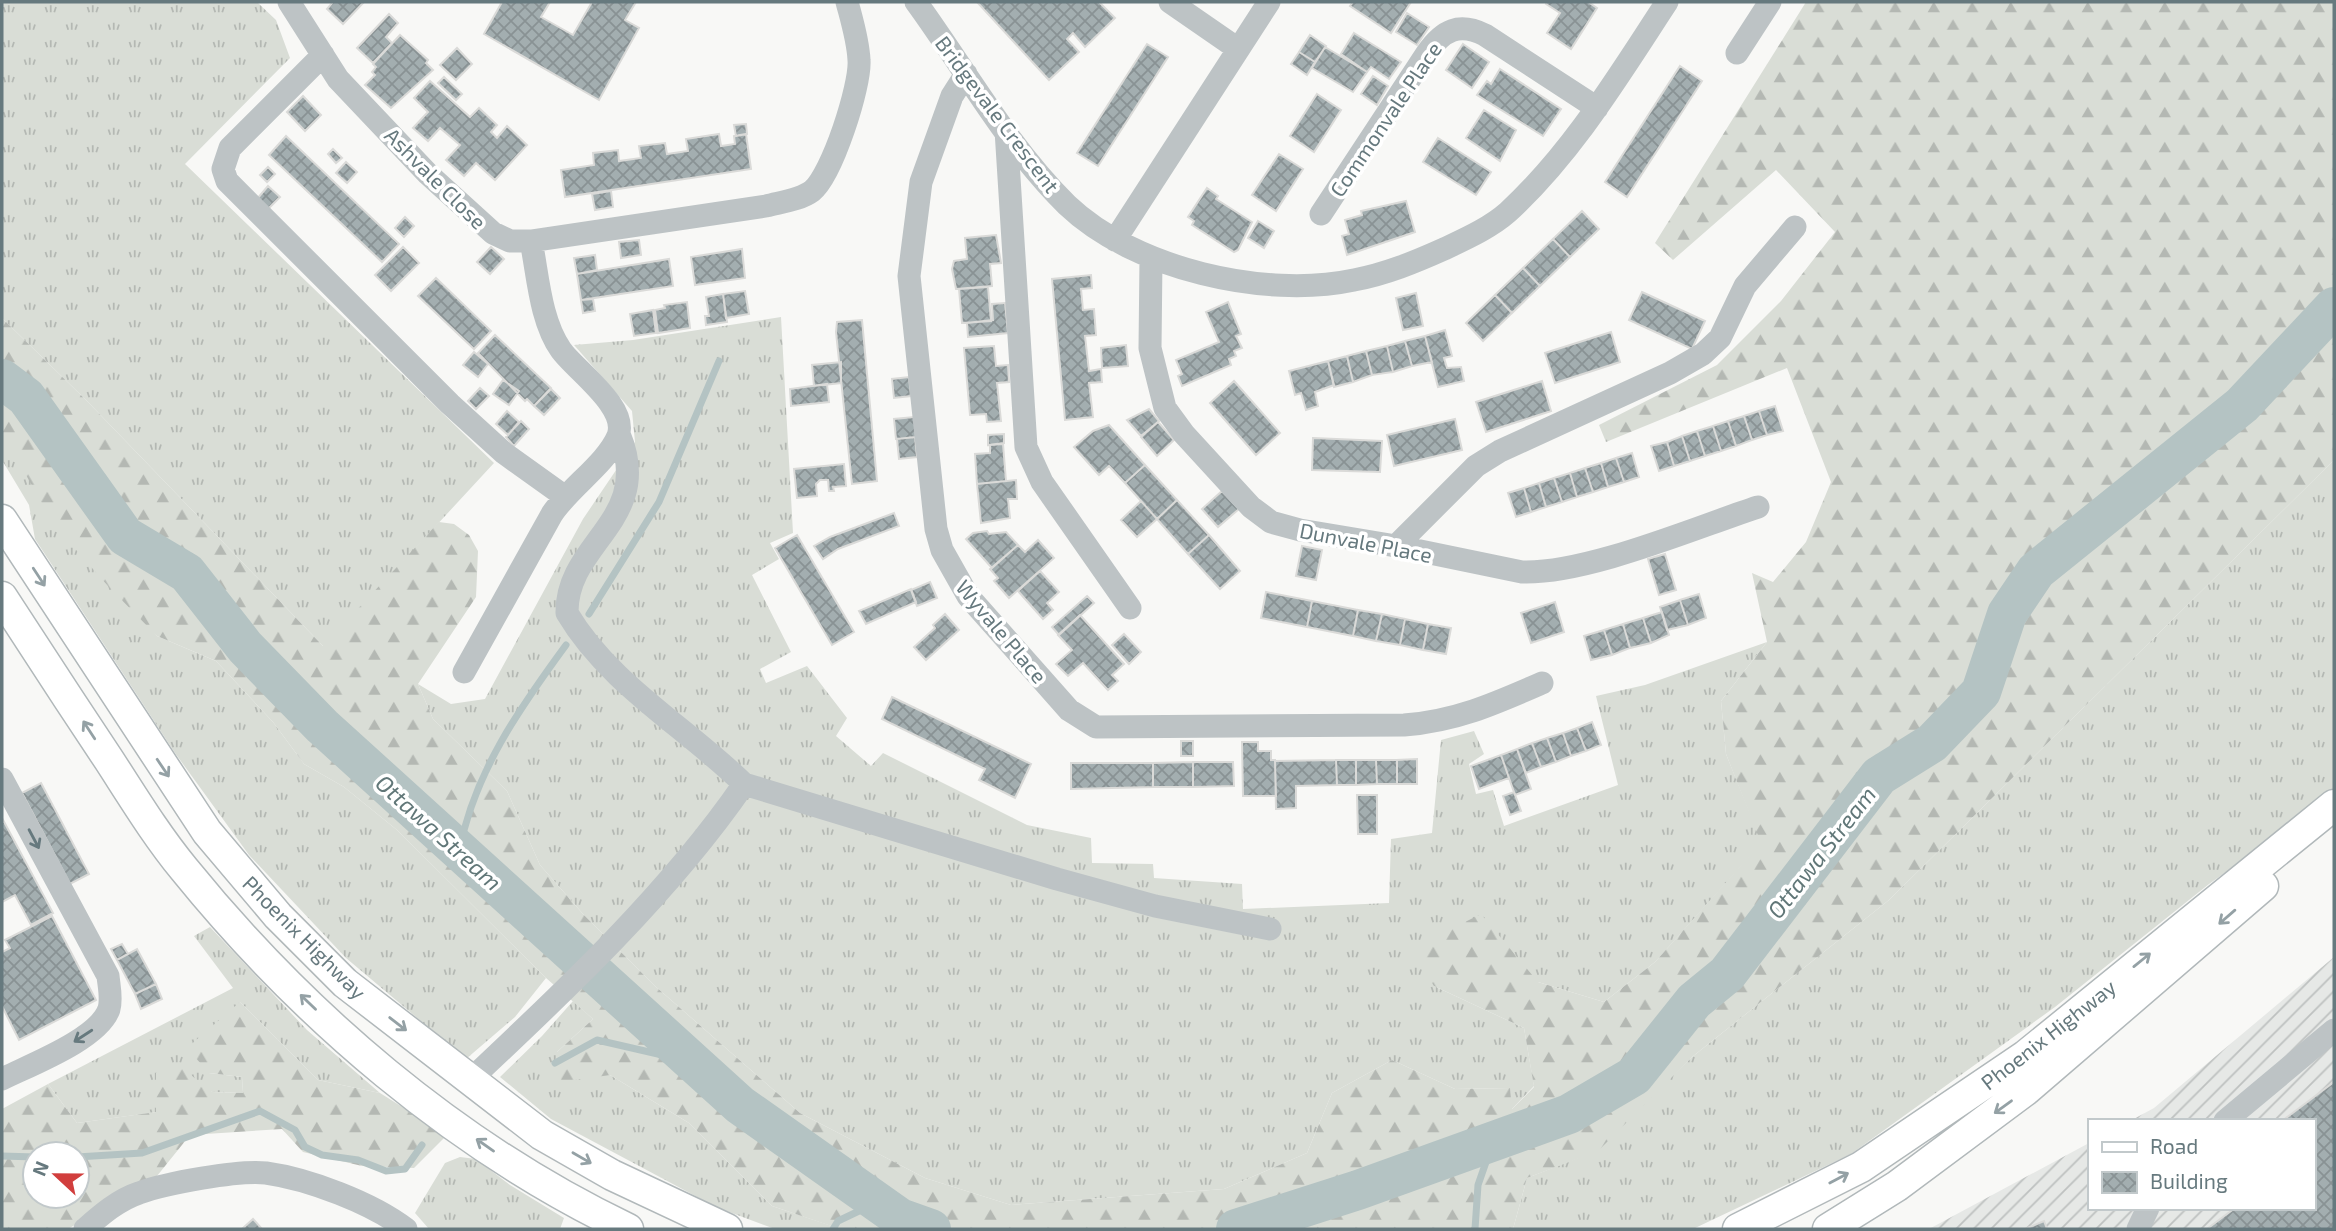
<svg xmlns="http://www.w3.org/2000/svg" width="2336" height="1231" font-family="'Exo 2',sans-serif">
<defs>
<pattern id="industrial-furrows" width="10" height="10" patternUnits="userSpaceOnUse" patternTransform="scale(1.75)"><rect width="10" height="10" fill="#e6e8e6"/><path d="M-1 1l2-2M0 10L10 0M9 11l2-2" fill="none" stroke="#bec1c0"/></pattern>
<pattern id="grass-tufts" width="24" height="20" patternUnits="userSpaceOnUse" patternTransform="scale(1.75)"><rect width="24" height="20" fill="#d9ddd6"/><path d="M3 7l-1-3M5 7V3M7 7l1-3M15 17l-1-3M17 17v-4M19 17l1-3" fill="none" stroke="#b4b8b3"/></pattern>
<pattern id="forest-firs" width="22" height="20" patternUnits="userSpaceOnUse" patternTransform="scale(1.75)"><rect width="22" height="20" fill="#d9ddd6"/><path d="M5 1l3.5 6h-7zM16 11l3.5 6h-7z" fill="#b4b8b3"/></pattern>
<pattern id="building-cross-hatch" width="8" height="8" patternUnits="userSpaceOnUse" patternTransform="scale(1.75)"><rect width="8" height="8" fill="#a3aeb0"/><path d="M0 0l8 8M0 8l8-8" fill="none" stroke="#899294"/></pattern>
</defs>
<rect width="100%" height="100%" fill="#f8f8f6"/>
<path fill="url(#industrial-furrows)" d="M2334,957v272h-405l160,-86v65h224v-87h-183l24,-13z"/>
<path fill="url(#grass-tufts)" d="M2,2h255l19,18 14,38 -105,106 309,299 -170,184 -237,-246 -85,-83z
M781,317l12,216 -23,10 9,16 -27,16 39,77 -31,17 6,14 41,-17 40,52 -11,18 35,30 12,-13 144,72 64,13 1,25 61,1 1,14 88,6 1,25 146,-6 2,-64 41,-6 9,-93 33,-9 10,23 -15,10 7,30 17,-4 11,36 114,-41 -22,-89 49,-11 122,-43 -46,59 5,53 36,89 -107,119 -51,40 -66,-20 -104,4 90,42 10,58 -23,24 -1,-22 -55,1 -63,-29 -60,33 -25,60 -83,36 -213,16 -86,-27 -125,-65 -145,-127 -72,-72 -43,-49 -33,-74 -74,-72 -15,-35 33,20 34,-5 98,-180 52,-77 -3,-31 -58,-66 59,-5z
M2,432l155,204 59,25 57,61 31,42 40,23 53,43 149,148 -31,39 -49,42 -120,-101 -97,-103 -74,-102 -140,-214 -6,-34 -27,-45z
M2334,460v335l-125,89 -154,123 -204,147 -158,75h-180l14,-51 66,-26 99,-95 197,-157z
M210,927l97,103 73,63 -62,-13 -78,-78 -31,71 33,4 1,16 -31,-1 -56,-19 1,39 -80,11 -29,-39 185,-96 -39,-52z
M573,1001l20,18 -36,33 53,23 79,48 83,83 69,23h-66l-59,-22 -165,-88 -51,-42 42,-41z
M460,1157l16,2 34,26 54,33 -4,11h-131l-14,-16 30,-50z"/>
<path fill="url(#forest-firs)" fill-rule="evenodd" d="M1806,2h528v458l-445,440 -197,157 -94,94 -71,27 -14,51h-673l-68,-23 -83,-83 -79,-48 -49,7 -4,-30 36,-33 -47,-41 -149,-148 -53,-43 -40,-23 -31,-42 -57,-61 -59,-25 -49,-50 -54,-61 -52,-93v-114l85,83 236,245 116,-124 15,2 15,11 9,16 -2,46 -58,87 15,35 74,72 33,74 43,49 72,72 145,127 125,65 86,27 213,-16 83,-36 25,-60 60,-33 63,29 55,-1 2,21 22,-22 -10,-59 -90,-42 -25,-36 72,-36 57,68 66,20 51,-40 106,-119 -35,-89 -5,-53 46,-59 -15,-69 21,9 33,-40 25,-60 -44,-114 -181,74 -7,-17 118,-60 64,-64 54,-69 -59,-62 -103,90 -18,-17z
M240,1002l78,78 62,13 67,42 -33,33 -52,-2 -59,-14 -21,-23 -92,6 -33,41 -89,53h-66v-120l46,-25 29,39 79,-11v-39l20,-10 36,29 31,1 -1,-16 -33,-4 -22,-25zM35,1154h42v42h-42z"/>
<g fill="none" stroke-linecap="round" stroke-linejoin="round">
<path stroke="#b4c3c3" stroke-width="7" d="M589,614l70,-112 60,-141
M459,852c15,-79 60,-143 107,-207
M555,1063l42,-23 74,17 15,-1
M2,1156l33,1
M77,1157l65,-4 118,-42 35,19 10,17 17,8 36,5 28,11 19,-2 17,-24
M833,1229l5,-8 40,-19
M1475,1229l3,-44 15,-43"/>
<path stroke="#b4c3c3" stroke-width="40" d="M2,379l24,18 99,139 62,37 58,74 77,79 418,379 160,113 31,11
M1236,1229l122,-39 211,-76 65,-38 60,-75 33,-27 152,-198 53,-33 49,-51 26,-78 29,-43 206,-166 92,-98"/>
</g>
<path fill="url(#building-cross-hatch)" stroke="#dadad8" stroke-width="2" d="M333,2h31l-21,22 -16,-15z
M502,2h48l-9,15 32,18 19,-33h44l-11,18 14,8 -40,72 -115,-66z
M977,2h122l16,16 -30,29 -12,-14 -6,6 12,13 -30,28z
M1353,2h58l-20,31 -41,-27z
M1547,2h41l9,6 -26,41 -24,-16 13,-20 -14,-9z
M1407,13l22,14 -12,18 -21,-13z
M389,14l9,9 -12,14 6,6 -19,20 -16,-15z
M1354,33l47,29 -12,17 -18,-12 -4,5 -26,-18z
M400,35l28,25 -2,3 7,7 -42,38 -26,-23 10,-10 -3,-3 4,-5 -3,-3z
M1310,35l16,11 -11,16 -16,-10z
M1147,44l21,13 -70,109 -21,-13z
M1463,44l26,18 -17,26 -26,-18z
M1325,47l42,25 -14,20 -41,-24z
M457,48l15,16 -16,16 -16,-15z
M1299,52l16,10 -8,13 -16,-11z
M1680,66l22,15 -75,116 -22,-15z
M1500,69l61,40 -18,27 -66,-41 10,-14 4,3z
M1373,76l15,10 -11,19 -16,-11z
M444,77l18,17 -6,6 -18,-17z
M430,81l40,36 9,-9 18,17 -6,7 6,6 10,-12 20,19 -32,35 -19,-17 -12,13 -18,-16 14,-15 -20,-17 -12,13 -15,-13 15,-16 -14,-14z
M1317,94l24,16 -27,42 -24,-16z
M303,96l18,19 -16,16 -18,-19z
M1484,110l32,20 -16,31 -34,-23z
M746,124l1,10 -11,2 -2,-11z
M719,134l2,12 14,-2 -1,-8 12,-2 5,35 -186,28 -4,-27 33,-5 -1,-12 25,-3 1,11 22,-3 -2,-12 26,-3 2,11 21,-3 -2,-12z
M286,136l113,108 -17,18 -113,-107z
M1438,138l53,34 -15,23 -53,-33z
M333,149l9,9 -6,5 -8,-9z
M1279,154l24,15 -27,42 -24,-16z
M346,162l11,10 -10,11 -11,-10z
M268,167l7,7 -8,8 -7,-7z
M268,186l12,11 -12,12 -11,-10z
M1207,188l11,8 -2,3 36,23 -14,28 -4,2 -42,-27 2,-4 -6,-4z
M611,191l2,16 -18,3 -3,-16z
M1406,201l9,31 -68,23 -5,-19 7,-2 -4,-14 17,-5 -1,-4z
M1582,211l17,18 -29,28 -17,-18z
M405,217l9,9 -10,11 -9,-9z
M1258,221l16,10 -10,17 -16,-10z
M996,235l5,28 -11,1 2,22 -36,3 -4,-20 2,-8 13,-2 -2,-21z
M1553,239l17,18 -30,29 -17,-18z
M639,240l2,15 -20,3 -2,-16z
M403,247l16,16 -28,28 -16,-16z
M491,247l13,12 -14,15 -13,-12z
M742,249l3,29 -50,7 -4,-28z
M595,255l2,15 -20,4 -3,-16z
M669,259l4,27 -92,14 -4,-26z
M1523,268l17,18 -28,27 -17,-18z
M1091,275l1,13 -11,1 2,21 11,-1 2,26 -11,1 4,35 12,-2 1,13 -13,1 4,34 -28,3 -13,-141z
M436,278l55,53 -17,18 -56,-53z
M988,287l3,34 -29,2 -3,-34z
M745,291l4,23 -23,4 -3,-24z
M1642,292l63,29 -13,28 -63,-29z
M1416,293l7,33 -20,4 -7,-32z
M723,294l4,28 -21,3 -1,-9h4l-3,-19z
M1495,295l17,18 -29,28 -17,-18z
M593,299l2,12 -12,2 -2,-13z
M687,302l3,26 -32,5 -3,-23 10,-2 -1,-3z
M1228,302l13,32 -5,2 6,12 -8,3 2,5 -7,3 2,6 -49,21 -4,-10 4,-2 -6,-14 43,-18 -13,-30z
M1005,303l3,30 -40,4 -1,-14 26,-3 -1,-16z
M653,310l3,23 -22,3 -4,-22z
M862,320l15,161 -25,3 -16,-152 1,-10z
M1445,330l7,26 -8,2 3,10 14,-1 3,14 -26,6 -13,-51z
M1611,332l9,30 -65,21 -10,-30z
M495,335l56,53 -17,18 -7,-7 -2,2 -47,-48z
M1425,336l7,26 -20,4 -7,-25z
M1405,341l7,25 -19,6 -6,-26z
M1126,345l2,21 -26,2 -1,-20z
M994,346l2,20 12,-1 1,17 -12,1 4,38 -14,1 -1,-8 -16,1 -6,-67z
M1387,346l6,26 -21,3 -6,-24z
M1366,351l6,24 -19,7 -6,-26z
M474,352l14,12 -10,13 -15,-12z
M1347,356l6,26 -19,5 -6,-26z
M1328,361l6,24 -19,7 3,14 -12,4 -5,-17 -6,2 -6,-24z
M841,362v21l-27,3 -2,-21z
M909,377l2,19 -17,2 -2,-19z
M503,380l16,11 -10,14 -16,-11z
M1234,381l46,52 -24,22 -46,-52z
M1542,381l9,30 -65,21 -10,-30z
M827,384l2,18 -38,4 -1,-17z
M480,388l9,8 -13,13 -8,-8z
M551,389l9,9 -16,17 -10,-9z
M1775,406l8,25 -16,4 -8,-24z
M1149,409l10,12 -18,15 -14,-16z
M507,411l12,11 -11,13 -12,-11z
M1759,411l8,24 -15,5 -8,-24z
M1744,416l8,24 -16,6 -8,-25z
M914,417l2,20 -20,2 -2,-20z
M1455,419l7,31 -68,16 -7,-31z
M521,421l8,8 -15,17 -8,-9z
M1728,421l8,25 -15,5 -8,-25z
M1158,422l16,18 -17,16 -16,-19z
M1109,425l36,40 -20,18 -16,-17 -10,9 -25,-28 19,-16z
M1713,426l8,25 -16,5 -8,-25z
M1697,431l8,25 -15,5 -8,-25z
M1004,434v9l-16,2v-10z
M1682,436l8,25 -16,5 -7,-24z
M915,437l2,20 -18,2 -2,-20z
M1313,438l69,3 -2,31 -68,-2z
M1667,442l7,24 -15,5 -8,-25z
M1003,444l3,37 -29,3 -2,-30 15,-1v-8z
M1632,453l7,24 -15,5 -8,-24z
M1616,458l8,24 -16,5 -7,-24z
M1601,463l7,24 -15,5 -8,-24z
M844,464l2,22 -13,1 1,4h-5l-1,-11h-8l-4,4 1,12 -20,2 -3,-29z
M1145,465l32,35 -20,19 -32,-36z
M1585,468l8,24 -16,5 -7,-24z
M1570,473l7,24 -15,5 -8,-24z
M1554,478l8,24 -16,5 -7,-24z
M1016,480l1,19h-9l2,19 -29,5 -4,-39z
M1539,483l7,24 -15,5 -7,-24z
M1524,488l7,24 -15,5 -8,-24z
M1222,491l17,18 -21,18 -16,-18z
M1177,500l32,35 -21,19 -31,-35z
M1141,501l16,18 -20,18 -16,-17z
M894,513l5,13 -61,23 -15,10 -9,-13 16,-9z
M987,531l2,3 17,-2 12,13 -26,23 -26,-29 7,-6z
M797,535l57,97 -22,13 -57,-97z
M1209,535l31,36 -20,18 -32,-35z
M1038,540l16,18 -45,40 -15,-17 4,-3 -8,-9 28,-24 7,7z
M1302,546l20,4 -6,30 -20,-4z
M1665,554l11,36 -17,5 -11,-36z
M1040,571l19,21 -12,11 6,7 -10,9 -25,-28z
M930,582l7,16 -20,8 -6,-16z
M911,589l5,13 -50,22 -7,-13z
M1266,592l46,9 -5,26 -46,-9z
M1699,594l7,24 -18,7 -8,-25z
M1087,596l7,7 -35,32 -7,-8z
M1680,600l8,25 -21,5 -7,-23z
M1312,601l46,9 -5,26 -46,-9z
M1555,602l9,30 -33,11 -10,-30z
M1358,610l24,4 -6,27 -23,-5z
M1662,612l7,23 -18,8 -8,-25z
M945,614l14,16 -33,30 -12,-13 21,-19 -2,-3z
M1382,614l23,5 -5,26 -24,-4z
M1080,615l44,49 -12,11 6,6 -10,9 -25,-27 -15,13 -12,-12 16,-14 -14,-15z
M1643,618l8,25 -21,5 -7,-24z
M1405,619l23,5 -5,26 -23,-5z
M1428,624l23,4 -5,26 -23,-4z
M1623,624l7,24 -18,7 -8,-25z
M1604,630l8,25 -21,5 -7,-24z
M1124,634l17,18 -12,12 -17,-19z
M892,697l139,67 -16,34 -36,-18 6,-11 -103,-50z
M1592,722l9,23 -15,6 -9,-23z
M1577,728l9,23 -15,5 -8,-23z
M1563,733l8,23 -15,6 -9,-24z
M1547,738l9,24 -15,5 -9,-24z
M1181,741h12v15h-12z
M1242,742h16v9h13v9h4l1,36h-33z
M1532,743l9,24 -15,6 -9,-24z
M1517,749l14,40 -16,6 -14,-40z
M1501,755l8,23 -30,11 -8,-23z
M1417,759v25h-20v-24z
M1336,760l1,25 -41,1v22l-20,1 -1,-48z
M1336,760h20v25h-19z
M1356,760h20l1,24 -21,1z
M1376,760h21v24h-20z
M1193,762v25h-40v-24z
M1193,762h40l1,24 -41,1z
M1071,763h82v24l-82,2z
M41,783l48,91 -19,10 -48,-91z
M1514,792l7,19 -11,4 -7,-19z
M1357,795h20v39h-19z
M2,818l51,95 -22,12 -16,-30 -13,7z
M52,916l44,84 -77,40 -17,-34v-54l8,-4 -5,-8z
M122,944l6,10 -11,6 -6,-11z
M137,949l19,35 -21,10 -18,-34z
M156,984l6,15 -21,10 -6,-15z
M2334,1082v147h-127l28,-21h78v-87h-31z
M253,1219l9,10h-20z
M2044,1221l3,8h-22z"/>
<g fill="none" stroke-linecap="round" stroke-linejoin="round">
<defs>
<path id="major" d="M2,520l205,312 71,84 67,67 197,152 70,40 115,54
M2,597c35,54 71,109 107,163 24,37 47,75 75,109 119,147 272,278 444,360
M1738,1229l123,-62 164,-111 309,-251
M1828,1229l69,-43 129,-96 237,-204"/>
</defs>
<use href="#major" stroke="#b1b8ba" stroke-width="33"/>
<path stroke="#bdc3c5" stroke-width="23" d="M289,2l49,77 90,95 65,59 17,8h21l235,-35c15,-4 34,-6 46,-15 20,-16 49,-106 47,-131 -1,-20 -7,-39 -12,-58
M916,2c49,67 91,144 151,203 67,64 198,94 287,75 32,-6 61,-18 90,-31 21,-10 46,-21 64,-37 65,-60 111,-137 159,-210
M1170,2l68,47
M1737,53l33,-51
M323,55l-93,93 -7,21 4,12 223,223 54,49 60,43
M966,74l-14,22 -31,86 -12,94 27,253 6,21 26,46 101,114 27,17 308,-2c52,-4 90,-21 138,-42
M1006,130l20,317 16,35 88,126
M1321,214l106,-161c16,-23 32,-31 58,-18l112,73
M1115,240l154,-238
M1151,259l-1,89 15,60 19,26 67,73 20,15 29,8 96,16 126,26c65,2 172,-44 236,-65
M619,434c36,86 -53,108 -52,179 42,71 119,114 177,171
M1396,546l80,-80 24,-15 170,-78 33,-19 17,-16 25,-52 50,-59
M464,672l88,-158c18,-27 54,-50 66,-78 11,-29 -43,-66 -57,-86 -21,-30 -23,-75 -30,-109
M2,779l106,197c1,10 4,23 1,33 -10,30 -79,56 -107,70
M470,1080c96,-90 199,-187 274,-296l313,95 98,27 115,23
M2225,1121l109,-91
M85,1229c16,-14 33,-29 54,-36 27,-10 99,-23 127,-20 43,6 106,30 140,56
M2138,1229l10,-21"/>
<use href="#major" stroke="#fff" stroke-width="30"/>
</g>
<defs><path id="oneway-shaft" d="M-6 0H5M1.5-3L5.5 0L1.5 3" fill="none" stroke-width="1.6" stroke-linecap="round" stroke-linejoin="round" transform="scale(1.75)"/></defs>
<g stroke="#94a1a5">
<use href="#oneway-shaft" transform="translate(39 577) rotate(57)"/>
<use href="#oneway-shaft" transform="translate(89 730) rotate(-123)"/>
<use href="#oneway-shaft" transform="translate(163 768) rotate(56)"/>
<use href="#oneway-shaft" transform="translate(2227 917) rotate(139)"/>
<use href="#oneway-shaft" transform="translate(2142 960) rotate(-39)"/>
<use href="#oneway-shaft" transform="translate(308 1002) rotate(-136)"/>
<use href="#oneway-shaft" transform="translate(398 1024) rotate(38)"/>
<use href="#oneway-shaft" transform="translate(2003 1107) rotate(144)"/>
<use href="#oneway-shaft" transform="translate(485 1145) rotate(-145)"/>
<use href="#oneway-shaft" transform="translate(582 1158) rotate(30)"/>
<use href="#oneway-shaft" transform="translate(1839 1178) rotate(-28)"/>
</g>
<g stroke="#66797e">
<use href="#oneway-shaft" transform="translate(34 839) rotate(62)"/>
<use href="#oneway-shaft" transform="translate(83 1036) rotate(147)"/>
</g>
<g text-anchor="middle" dominant-baseline="central" stroke-width="7" stroke-linejoin="round" paint-order="stroke">
<g font-size="21" fill="#66797e" stroke="#fff">
<text transform="translate(998 114) rotate(53)">Bridgevale Crescent</text>
<text transform="translate(1385 119) rotate(-56)">Commonvale Place</text>
<text transform="translate(436 178) rotate(45)">Ashvale Close</text>
<text transform="translate(1366 542) rotate(11)">Dunvale Place</text>
<text transform="translate(1002 631) rotate(50)">Wyvale Place</text>
<text transform="translate(305 937) rotate(45)">Phoenix Highway</text>
<text transform="translate(2048 1034) rotate(-38)">Phoenix Highway</text>
</g>
<g font-size="23" font-style="italic" fill="#617778" stroke="#fff">
<text transform="translate(439 832) rotate(42)">Ottawa Stream</text>
<text transform="translate(1821 852) rotate(-52)">Ottawa Stream</text>
</g>
</g>
<rect width="2336" height="1231" fill="none" stroke="#66797e" stroke-width="7"/>
<rect x="2088" y="1119" width="228" height="91" fill="#ffffff" stroke="#c2c9cb" stroke-width="2"/>
<rect x="2102" y="1142" width="35" height="10" fill="#ffffff" stroke="#c2c9cb" stroke-width="2"/>
<text x="2150" y="1154" font-size="21" fill="#66797e">Road</text>
<rect x="2102" y="1172" width="35" height="21" fill="url(#building-cross-hatch)" stroke="#c2c9cb" stroke-width="2"/>
<text x="2150" y="1189" font-size="21" fill="#66797e">Building</text>
<g transform="translate(56 1175) rotate(292)"><circle r="33" fill="#ffffff" stroke="#c2c9cb" stroke-width="2"/>
<path d="M0-5L12 26L0 18L-12 26Z" fill="#d13e3d"/>
<text y="-10" font-size="19" font-weight="bold" text-anchor="middle" fill="#66797e">N</text>
</g>
</svg>
